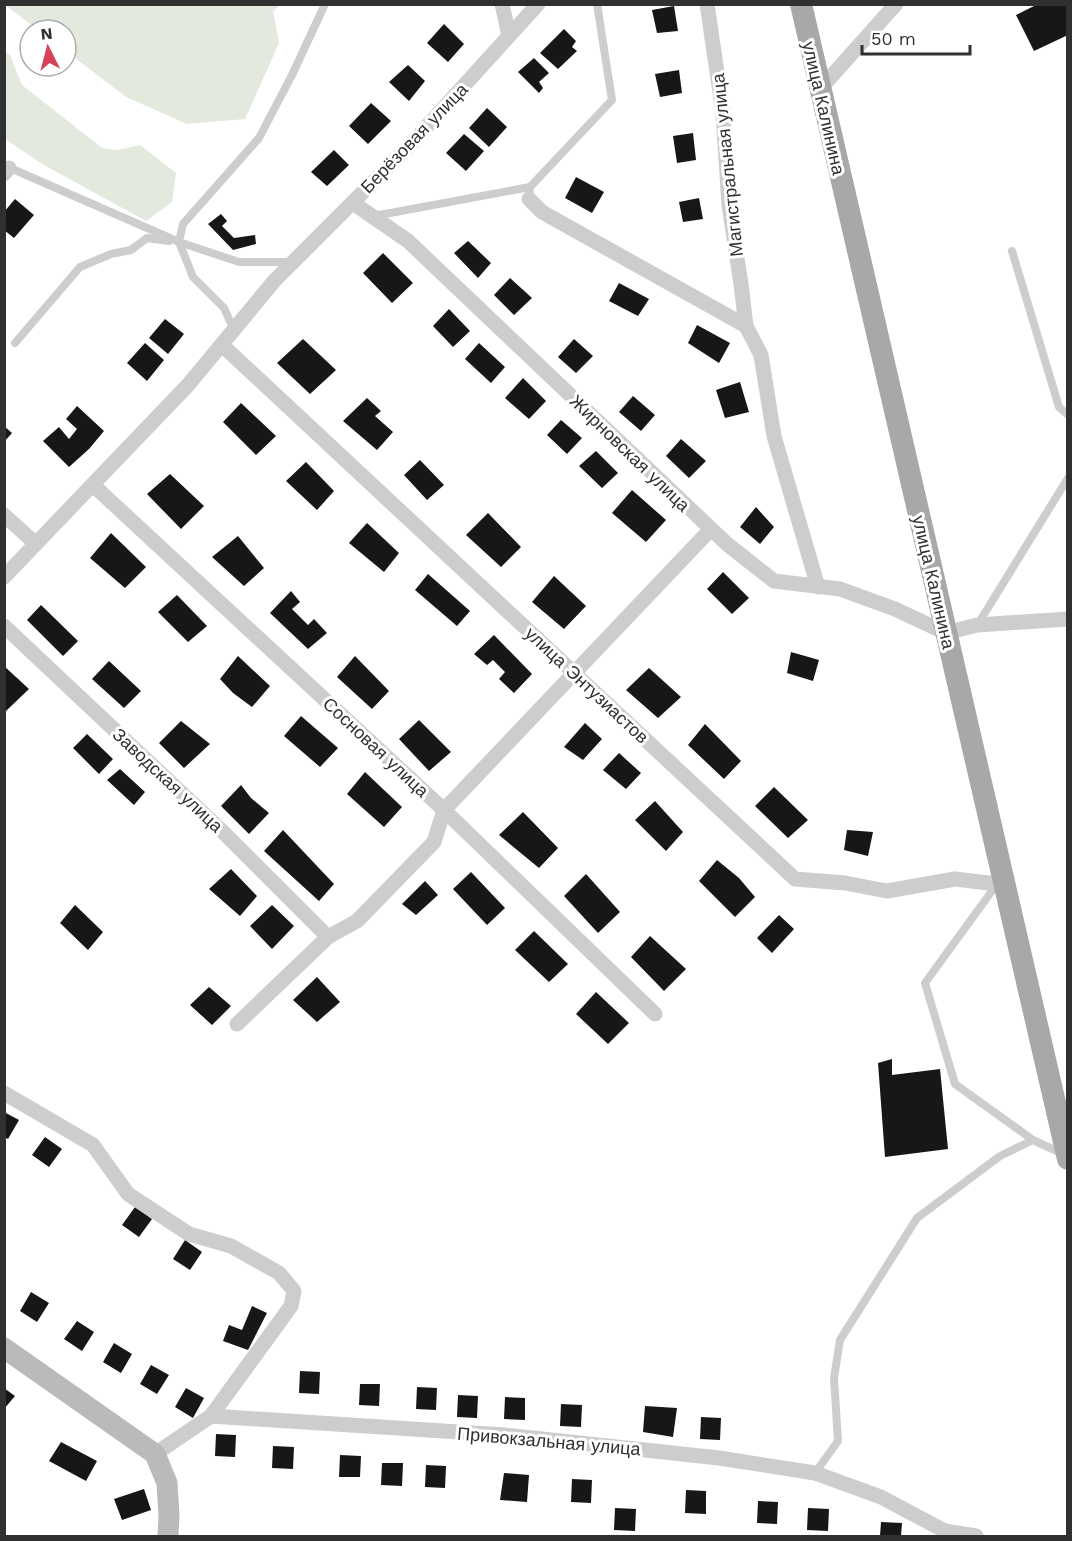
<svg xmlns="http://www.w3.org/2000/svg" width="1072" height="1541" font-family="'Work Sans',sans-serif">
<rect width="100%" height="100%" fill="#fff"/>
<path fill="#e4e9dd" d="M5,5h275l-7,6 6,32 -34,76 -58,5 -61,-27 -60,-46v-21h-28z
M5,51l5,4 12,30 80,63 15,2 23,-5 36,28 -4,29 -26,19 -104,-57 -37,-25z"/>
<path fill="#171717" d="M1038,4h30v31l-34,16 -18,-36z
M674,6l4,25 -21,2 -5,-23z
M444,24l20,20 -16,18 -21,-19z
M564,29l12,12 -4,6 5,4 -19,18 -18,-16z
M534,58l15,15 -10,9 4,6 -4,5 -21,-21z
M408,65l17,16 -16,20 -20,-19z
M679,70l3,23 -22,4 -5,-23z
M371,103l20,18 -23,23 -19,-18z
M487,108l20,19 -18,20 -20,-19z
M693,133l3,27 -19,3 -4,-27z
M464,134l20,17 -18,20 -20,-18z
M334,150l15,15 -22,21 -16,-14z
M576,177l28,15 -12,21 -27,-15z
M699,198l4,21 -20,3 -4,-20z
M15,199l19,16 -20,23 -10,-8v-18z
M221,214l6,7 -5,5 12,12 21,-3 1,9 -23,6 -25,-26z
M468,241l23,22 -13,15 -24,-25z
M383,253l30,30 -21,20 -29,-30z
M510,278l22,20 -18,17 -20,-20z
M619,283l30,16 -11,17 -29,-15z
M449,309l21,22 -17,16 -20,-21z
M165,319l19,15 -16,20 -19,-16z
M697,325l33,18 -11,20 -31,-20z
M303,339l33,31 -26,24 -33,-31z
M574,339l19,17 -17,17 -18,-16z
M145,343l19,17 -17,21 -20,-18z
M479,343l26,24 -14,16 -26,-24z
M523,378l23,23 -17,18 -24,-21z
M740,382l9,30 -24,6 -9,-28z
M633,396l22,19 -14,16 -22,-19z
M367,398l14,13 -6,5 18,16 -16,18 -34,-29z
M241,403l35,33 -20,19 -33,-33z
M77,406l27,25 -15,18 -20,18 -26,-26 16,-14 10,12 8,-10 -11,-10z
M561,420l21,18 -15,16 -20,-19z
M4,426l8,7 -8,9z
M681,439l25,22 -17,17 -23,-22z
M596,451l22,22 -16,15 -23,-22z
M420,460l24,25 -17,15 -23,-25z
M306,462l28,29 -17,19 -31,-29z
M170,474l34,32 -23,23 -34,-35z
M632,490l34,30 -20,22 -34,-29z
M756,507l18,20 -14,17 -20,-17z
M488,513l33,34 -20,20 -35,-32z
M367,523l32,30 -15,19 -35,-29z
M111,533l35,34 -21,21 -35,-30z
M238,536l26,32 -20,18 -32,-29z
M723,572l26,26 -17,16 -25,-25z
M428,574l42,37 -13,15 -42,-36z
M554,576l32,30 -22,23 -32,-27z
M291,591l9,11 -8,7 16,16 6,-6 13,14 -19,16 -38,-36z
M177,595l30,31 -19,16 -30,-30z
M41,605l37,36 -15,15 -36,-36z
M494,635l38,39 -18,19 -15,-14 6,-7 -12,-12 -6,5 -13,-11z
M791,652l28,8 -6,21 -26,-8z
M238,656l32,30 -18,21 -19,-14 -13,-14z
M355,656l34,35 -17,18 -35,-32z
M109,661l32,30 -17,17 -32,-29z
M4,666l25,23 -23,22 -2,-2z
M649,668l32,29 -23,21 -32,-28z
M301,716l37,32 -18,19 -36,-31z
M419,720l32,32 -22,19 -30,-32z
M181,721l29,23 -26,24 -25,-25z
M585,723l17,16 -19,21 -19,-13z
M705,724l36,37 -17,18 -36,-34z
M87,734l26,25 -14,15 -26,-26z
M619,753l22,20 -15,16 -23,-19z
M120,769l25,23 -11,13 -27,-25z
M365,772l37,35 -18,20 -37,-33z
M241,785l10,13 18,15 -20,21 -28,-28z
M774,787l34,33 -20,18 -33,-32z
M655,801l28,31 -17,19 -31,-31z
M523,812l35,36 -19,20 -40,-33z
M283,830l51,54 -15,17 -55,-50z
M847,830l26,2 -5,24 -24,-6z
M717,860l22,18 16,19 -20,20 -36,-36z
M231,869l26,27 -17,20 -31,-27z
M471,872l34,36 -18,17 -34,-36z
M586,874l34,38 -22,21 -34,-37z
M425,881l13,14 -22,20 -14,-11z
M75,905l28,27 -15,18 -28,-27z
M272,905l22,21 -22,23 -22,-23z
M779,915l15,14 -22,24 -15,-15z
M534,931l34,33 -19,18 -34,-32z
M650,936l36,33 -22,22 -33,-34z
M317,977l23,25 -23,20 -24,-22z
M209,987l22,19 -19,19 -22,-20z
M596,992l33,31 -21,21 -32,-30z
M892,1059v16l48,-6 8,80 -63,8 -7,-94z
M4,1112l15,8 -11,19 -4,-2z
M45,1137l17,12 -13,18 -17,-12z
M135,1207l17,12 -13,18 -17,-12z
M185,1240l17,12 -12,18 -17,-11z
M31,1292l18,11 -12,19 -17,-11z
M252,1306l15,7 -19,37 -25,-9 6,-16 13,5z
M77,1321l17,11 -12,19 -18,-12z
M114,1343l18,11 -11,19 -18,-11z
M151,1365l18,10 -12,19 -17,-10z
M300,1371l20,1 -1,22 -20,-1z
M360,1384h20l-1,22 -20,-1z
M417,1387l20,1 -1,22 -20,-1z
M4,1388l11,8 -11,13z
M186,1388l18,10 -11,20 -18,-11z
M458,1395l20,1 -1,22 -20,-1z
M505,1397l20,1v22l-21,-1z
M561,1404l21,1 -1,22 -21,-1z
M645,1406l32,2 -4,29 -30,-5z
M701,1417l20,1 -1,22 -20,-1z
M216,1434l20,1 -1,22 -20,-1z
M61,1442l36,19 -11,20 -37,-20z
M273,1446l21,1 -1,22 -21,-1z
M340,1455l21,1 -1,21h-21z
M382,1463h21l-1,23 -21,-1z
M426,1465l20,1 -1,22 -20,-1z
M504,1473l25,2 -2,27 -27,-2z
M572,1479l20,1 -1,23 -20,-1z
M144,1489l7,21 -29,10 -8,-21z
M686,1490l20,1v23l-21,-1z
M758,1501l20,1 -1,22 -20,-1z
M615,1508l21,1 -1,22 -21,-1z
M808,1508l21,1 -1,22 -21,-1z
M881,1522l21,1 -1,13h-21z"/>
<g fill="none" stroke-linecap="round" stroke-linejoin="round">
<path stroke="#cdcdcd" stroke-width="8" d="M8,167l171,75 60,20h53
M529,199l1,-12 82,-87 -15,-96
M374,216l156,-29
M1012,251l47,156 9,8
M234,330l-10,-22 -31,-31 -14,-35 4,-18 76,-86 33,-63 33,-71
M15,343l65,-76 31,-13 20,-4 16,-12 22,3
M978,624l90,-146
M997,884l-72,99 30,101 78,56 28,13
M815,1473l23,-32 -4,-63 6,-38 77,-122 83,-62 33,-16"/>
<path stroke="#cdcdcd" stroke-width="15" d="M502,4l7,32
M707,4l16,109 6,92 12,79 5,42
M820,89l76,-85
M4,174l5,-6
M529,199l13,13 204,114 15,29 13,81 44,151
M353,203l55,38 319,303 47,37 66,8 55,20 51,24 31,-8 91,-6
M222,345l573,534 50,4 42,8 68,-12 42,5 9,7
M93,485l351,325 211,204
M4,515l32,29
M4,577l184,-192 87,-105 135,-135 128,-141
M4,626l219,206 105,105
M237,1024l91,-87 29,-16 77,-79 10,-32 267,-281
M4,1093l89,52 35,49 61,40 42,12 48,27 15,18 -3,15 -80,110 -56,38
M211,1416l294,19 214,23 96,15 66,24 64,34 31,5"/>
<path stroke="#bababa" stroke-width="21" d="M4,1348l151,106 12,29 2,33 -1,20"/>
<path stroke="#a8a8a8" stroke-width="22" d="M801,4l267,1155"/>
</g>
<g text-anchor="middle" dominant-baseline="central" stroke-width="6" stroke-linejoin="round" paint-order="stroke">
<g font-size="18" fill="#303030" stroke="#fff">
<text transform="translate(824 108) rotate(77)">улица Калинина</text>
<text transform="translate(414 138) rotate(-46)">Берёзовая улица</text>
<text transform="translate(727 165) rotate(-96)">Магистральная улица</text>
<text transform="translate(630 453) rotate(44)">Жирновская улица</text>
<text transform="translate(934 582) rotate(77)">улица Калинина</text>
<text transform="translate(587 685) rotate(43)">улица Энтузиастов</text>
<text transform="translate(376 747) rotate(43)">Сосновая улица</text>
<text transform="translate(168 780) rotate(43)">Заводская улица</text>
<text transform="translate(549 1441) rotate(5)">Привокзальная улица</text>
</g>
</g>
<rect width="1072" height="1541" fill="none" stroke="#303030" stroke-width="12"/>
<g transform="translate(48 48) rotate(354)"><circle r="28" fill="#ffffff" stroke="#acacac" stroke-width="1.5"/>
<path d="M0-4.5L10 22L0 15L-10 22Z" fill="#d74257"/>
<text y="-9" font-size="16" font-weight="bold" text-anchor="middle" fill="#303030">N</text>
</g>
<path d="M862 45v9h108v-9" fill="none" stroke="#303030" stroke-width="3"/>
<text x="871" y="45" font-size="18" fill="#303030" stroke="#ffffff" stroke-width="4.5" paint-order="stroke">50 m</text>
</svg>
